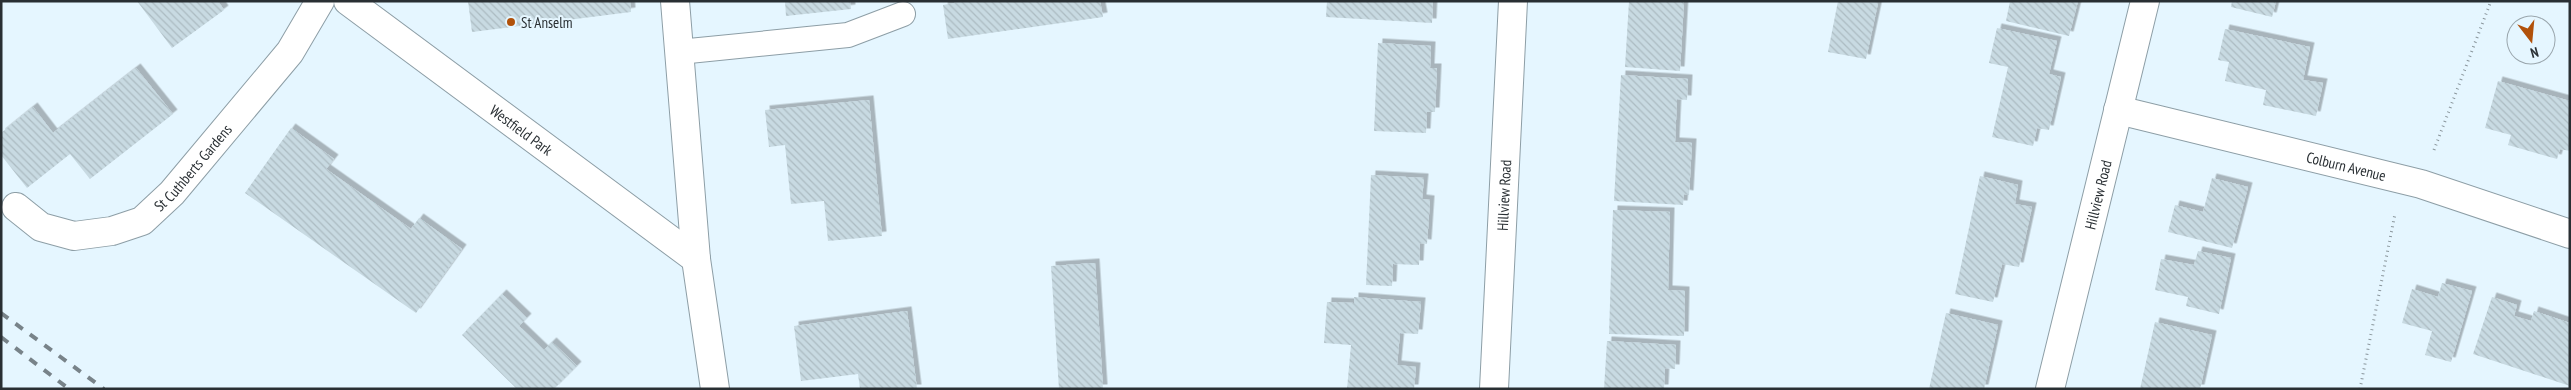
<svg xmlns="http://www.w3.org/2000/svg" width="2571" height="390" font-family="'PT Sans Narrow',sans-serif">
<defs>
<pattern id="building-back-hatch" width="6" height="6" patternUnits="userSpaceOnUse" patternTransform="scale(1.25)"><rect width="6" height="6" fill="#c8dae2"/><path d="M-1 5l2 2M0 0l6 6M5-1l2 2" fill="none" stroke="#acbbc2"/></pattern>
<filter id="shadow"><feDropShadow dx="4.5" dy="-4.5" stdDeviation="0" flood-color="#0004"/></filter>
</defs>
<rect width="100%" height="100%" fill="#e5f6ff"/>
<path fill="url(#building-back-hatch)" filter="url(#shadow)" d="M137,1h81l6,9 -52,38z
M468,1h162l1,11 -159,20z
M785,1h65l1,8 -65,7z
M965,1h135l3,16 -155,22 -5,-34z
M1327,1h106l-1,22 -106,-6z
M1629,1h55l-4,70 -55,-4z
M1838,1l40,2 -12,56 -38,-7z
M2010,1h68l-9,35 -63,-15z
M2232,1h44l-4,16 -41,-10z
M1997,28l60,13 -8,33 12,3 -12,53 -12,-2 -4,18 -41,-9 16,-70 -19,-4z
M2225,29l85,18 -7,33 20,3 -7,33 -53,-11 3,-15 -41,-9 4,-19 -11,-2z
M1378,43l53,3 -1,22h7l-2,44h-8l-1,21 -52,-2z
M136,68l37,46 -83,65 -20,-25 -43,34 -26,-33v-22l32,-26 20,26z
M1621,75l67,4 -1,21 -10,-1 -2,43 17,1 -3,52 -5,-1 -1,11 -69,-4z
M2498,81l72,20v50l-10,-2 -3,10 -49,-14 3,-10 -26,-7z
M869,100l13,136 -54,5 -4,-40 -33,3 -6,-59 -16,2 -4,-37z
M291,128l43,31 -8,10 85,60 8,-11 43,31 -46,64 -171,-120z
M1371,175l53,3 -2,21 8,1 -3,44 -7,-1 -1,22 -26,-1 -1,22 -26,-1z
M1980,176l38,9 -3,19 17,3 -13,60 -17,-3 -9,38 -38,-8z
M2212,178l36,9 -16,61 -64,-16 7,-27 28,7z
M1613,210l57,2 -2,78 17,1 -1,45 -75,-2z
M2198,251l33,7 -12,56 -33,-8 2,-9 -33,-7 6,-31 33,6z
M1095,263l8,126h-44l-8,-123z
M2442,283l30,8 -21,71 -26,-7 7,-24 -30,-8 10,-34 26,8z
M502,294l25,24 -8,8 25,24 8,-8 25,24 -23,23h-37l-55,-54z
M1354,297l67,5 -3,32 -18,-1 -3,32 19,2 -2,22h-67l4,-44 -27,-2 3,-41 27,1z
M2492,297l25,8 -3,11 17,5 3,-10 36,12v63l-97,-32z
M907,311l10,78h-57l-2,-15 -57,7 -7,-55z
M1946,313l52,12 -14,64h-55z
M2155,322l57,13 -12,54h-60z
M1607,341l69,4 -1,24 -10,-1 -1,21h-60z"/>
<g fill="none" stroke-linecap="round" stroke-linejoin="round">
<defs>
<path id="service" d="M679,52l169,-17 55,-21"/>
<g id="minor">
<path id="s1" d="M348,1l348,258"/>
<path d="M675,1l21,258 19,130"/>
<path id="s2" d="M2118,110l303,74 149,50"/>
<path id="s3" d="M16,207l25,20 33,9 38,-5 30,-10 30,-28 118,-141 30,-51"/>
<path id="s4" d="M1494,389l19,-388"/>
<path id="s5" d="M2050,389l95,-388"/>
</g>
</defs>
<use href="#service" stroke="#8d9ea6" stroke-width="26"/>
<use href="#minor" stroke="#8d9ea6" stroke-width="30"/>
<path stroke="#8b979d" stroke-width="3" stroke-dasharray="1 4" stroke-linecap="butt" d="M2434,150l57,-149
M2360,389l35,-175"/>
<use href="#service" stroke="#fff" stroke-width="24"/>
<use href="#minor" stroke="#fff" stroke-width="28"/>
<path stroke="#788389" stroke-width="4" stroke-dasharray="9 9" stroke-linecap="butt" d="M1,313l103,76
M1,337l68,52"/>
</g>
<circle fill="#b1510a" stroke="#e5f6ff" stroke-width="2" cx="511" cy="22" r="5"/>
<g text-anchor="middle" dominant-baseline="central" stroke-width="4" stroke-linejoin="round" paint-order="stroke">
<g font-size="15" fill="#292f33" stroke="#e5f6ff" text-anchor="start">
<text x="521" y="22">St Anselm</text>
</g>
<g font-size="15" fill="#292f33" stroke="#e5f6ff">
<text stroke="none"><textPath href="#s1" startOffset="216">Westfield Park</textPath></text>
<text stroke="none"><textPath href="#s2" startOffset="235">Colburn Avenue</textPath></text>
<text stroke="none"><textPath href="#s3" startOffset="210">St Cuthberts Gardens</textPath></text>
<text stroke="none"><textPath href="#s4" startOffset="194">Hillview Road</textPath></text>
<text stroke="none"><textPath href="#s5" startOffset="200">Hillview Road</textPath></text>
</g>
</g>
<rect width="2571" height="390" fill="none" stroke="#292f33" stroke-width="5"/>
<g transform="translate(2531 40) rotate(164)"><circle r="24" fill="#e5f6ff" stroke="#9aa6ad"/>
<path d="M0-4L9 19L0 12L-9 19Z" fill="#b1510a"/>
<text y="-8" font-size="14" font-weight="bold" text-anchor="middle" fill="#292f33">N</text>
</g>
</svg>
